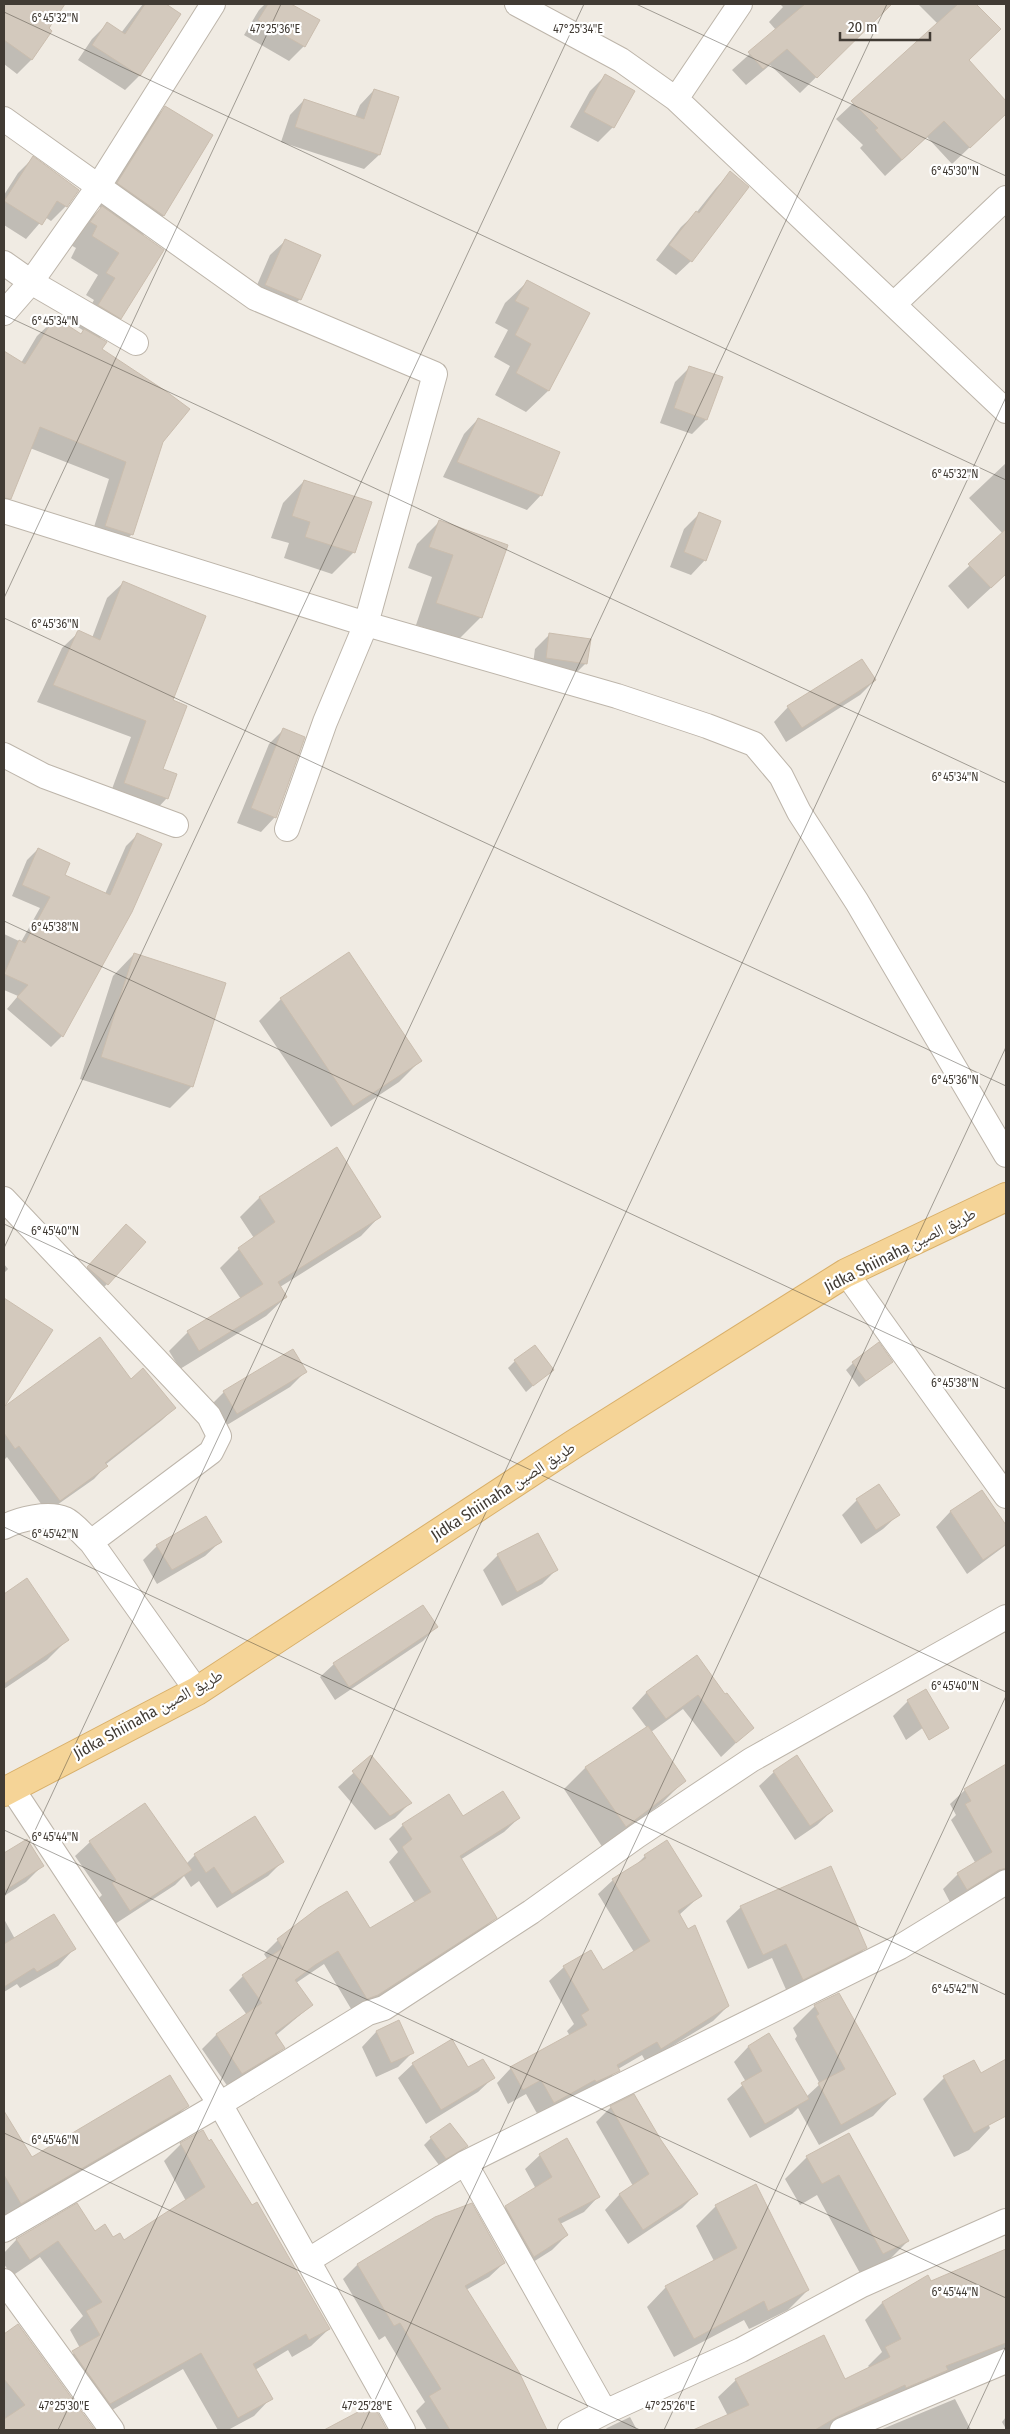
<svg xmlns="http://www.w3.org/2000/svg" width="1010" height="2434" font-family="'Fira Sans Condensed','Noto Naskh Arabic',sans-serif">
<rect width="100%" height="100%" fill="#f0ebe3"/>
<path fill="#0003" d="M4,4h59l-31,55 -15,15 -13,-10z
M143,4h20l17,11 -41,61 -14,14 -47,-30 14,-21 15,-15 14,9z
M265,4h24l29,16 -14,26 -15,15 -45,-26 15,-25z
M780,4h111l-91,89 -30,-28 -24,20 -14,-15 44,-40 -7,-8 14,-15z
M918,4h56l25,25 -32,32 39,42v10l-54,51 -25,-27 -42,39 -25,-28 3,-3 -27,-26 102,-95z
M605,76l8,51 -15,15 -28,-15 20,-36z
M374,90l24,8 -19,57 -15,14 -83,-27 9,-27 14,-15 51,17 5,-12z
M165,108l47,27 -49,81 -21,20 -22,82 -21,21 2,10 61,93 -30,92 -17,18 -26,-9 20,-64 -79,-31 -19,47 -7,8v-151l17,11 16,-27 18,-17 25,16 4,-4 -6,-4 16,-27 -8,-5 12,-20 -27,-17 5,-10 -7,-4 11,-15 21,-21 -5,-3 48,-76z
M33,158l45,32 -12,16 -15,15 -6,-4 -19,22 -22,-14v-30l14,-22z
M730,173l-39,88 -15,14 -20,-15 25,-33 15,-14 20,-25z
M285,241l15,58 -15,15 -34,-15 19,-44z
M527,282l62,32 -41,77 -22,21 -31,-17 15,-29 -16,-9 14,-27 -13,-7 10,-20z
M690,367l16,53 -14,14 -32,-11 15,-41z
M478,419l63,76 -14,15 -84,-33 21,-43z
M1006,463v111l-38,35 -20,-23 55,-52 -34,-36z
M304,481l50,71 -22,22 -48,-16 5,-15 -18,-5 12,-35z
M699,514l6,46 -14,15 -21,-8 14,-38z
M439,522l67,24 -26,72 -21,21 -43,-14 16,-48 -24,-9 9,-24z
M124,582l47,119 -10,69 6,28 -16,17 -43,-15 23,-63 -94,-35 25,-54 17,-16 13,6 15,-40z
M550,634l36,29 -15,15 -39,-6 3,-23z
M875,680l-15,15 -74,47 -12,-20 14,-15z
M284,729l-9,88 -14,15 -24,-9 32,-79z
M137,835l-6,76 -69,125 -11,11 -44,-38 11,-13 -14,-6v-56l17,8 19,-34 -28,-12 15,-36 11,-11 25,27 42,18 21,-48z
M134,954l58,132 -22,22 -90,-29 33,-103z
M348,954l72,107 -21,21 -68,45 -72,-106 22,-22z
M337,1149l43,67 -19,20 -81,51 6,10 -20,19 -86,53 -11,-18 19,-19 53,-33 -21,-31 19,-19 15,-11 -14,-21 19,-19z
M126,1225l-19,59 -15,15 -18,-17z
M4,1264l4,5 -4,4z
M4,1299l48,32 -48,75z
M99,1338l31,43 44,27 -12,12 -57,45 1,1 -12,13 -47,33 -40,-55 -3,3v-51z
M515,1361l31,13 -20,18 -18,-24z
M891,1361l-32,26 -13,-17 7,-7z
M305,1372l-15,15 -68,41 -13,-21 15,-15z
M878,1486l20,29 -15,14 -22,15 -19,-29 15,-15z
M982,1491l24,36v18l-39,29 -31,-47 14,-15z
M220,1542l-15,14 -48,28 -14,-24 14,-14z
M498,1555l58,15 -14,14 -40,22 -19,-36z
M27,1580l40,60 -20,20 -43,29v-94z
M436,1627l-13,14 -88,59 -15,-23 14,-13z
M697,1657l28,39 28,31 -32,30 -38,-48 -32,23 33,49 -22,22 -59,45 -39,-59 22,-22 61,-39 -15,-20 14,-15z
M926,1691l-2,36 -18,13 -13,-24 15,-15z
M371,1757l39,46 -15,15 -20,12 -37,-43z
M1004,1766l2,3v103l-55,32 -8,-15 15,-15 18,-10 -25,-44 5,-5 -6,-11 15,-14z
M774,1772l58,39 -15,14 -22,15 -36,-54z
M254,1818l28,44 -14,14 -51,32 -18,-27 -8,6 -7,-11 -9,9 -60,39 -17,-25 4,-4 -27,-39 15,-14 96,22 9,-9z
M463,1818h56l-15,14 -44,28 35,58 -14,14 -118,77 -10,3 -29,-48 -28,19 16,22 -37,31 8,12 -14,14 -41,25 -26,-38 14,-14 31,-20 -18,-25 14,-14 25,-16 -4,-6 14,-14 41,-30 50,20 46,-27 -26,-41 9,-10 -9,-13 14,-14z
M26,1841l16,25 -16,16 -22,14v-41z
M645,1856l55,40 -21,19 49,91 -15,15 -67,41 -4,-7 -24,14 -14,16 -65,32 -13,-23 -18,10 -11,-21 14,-15 59,-32 -3,-5 7,-7 -25,-43 15,-14 38,5 32,-20 -36,-58 15,-14 20,-12z
M741,1907l124,41 -14,15 -63,31 -16,-36 -24,11 -22,-48z
M4,1919l11,20 59,10 -16,17 -38,22 -3,-4 -13,8z
M815,2006l79,88 -21,22 -54,29 -21,-37 -6,6 -42,24 -23,-39 19,-17 -12,-20 14,-15 21,-12 37,62 14,-13 -25,-45 2,-3 -4,-8z
M398,2022l15,30 -15,15 -22,10 -14,-30 14,-15z
M413,2064l55,5 25,9 -15,14 -52,32 -28,-46z
M963,2067l27,61 -21,22 -15,7 -31,-58 21,-21z
M187,2106l-22,22 -161,94v-88l9,-6 19,30z
M611,2107l49,34 36,53 -14,14 -54,36 -23,-34 14,-15 14,-9 -37,-64z
M849,2135l59,106 -22,22 -25,12 -44,-80 -17,10 -15,-26 22,-22z
M431,2138l35,8 -7,7 -20,12 -15,-20z
M209,2142l120,187 -18,17 -19,11 -4,-7 -33,20 16,28 -17,18 -26,14h-10l-35,-61 -90,52 -37,-51 24,-22 -10,-18 13,-14 -43,-59 -28,19 -8,-12v-11l12,-13 61,-35 18,27 29,9 62,-40 -22,-40 17,-17z
M540,2155l58,42 -14,15 -24,12 7,11 -15,15 -33,21 -28,-49 15,-15 30,-18 -11,-20z
M716,2206l92,84 -20,20 -39,19 -5,-9 -70,37 -27,-50 19,-20 48,-26 -18,-35z
M1006,2250v102l-178,78h-122l9,-8 13,-6 -10,-19 18,-17 88,-44 20,45 26,-13 -2,-2 14,-14 -17,-32 17,-17 46,-26 3,6z
M504,2263l-15,14 -23,13 77,135 -6,5h-110l-11,-19 9,-9 -40,-66 -6,4 -36,-61 15,-15z
M18,2326l76,104h-90v-94z
M955,2399l16,31h-91z
M372,2406l15,24h-59l1,-1z
M630,2417l7,13h-32l2,-2z
M1006,2417v12l-4,-7z"/>
<path fill="#d3c9bd" stroke="#cabdae" d="M4,4h61l-16,24 3,3 -20,29 -28,-20z
M145,4h21l15,10 -41,62 -48,-31 15,-23 18,12z
M268,4h23l29,16 -15,27 -47,-27z
M805,4h87l-75,74 -30,-29 -24,20 -15,-17z
M958,4h18l25,25 -32,31 37,41v13l-36,34 -26,-27 -42,39 -27,-30 3,-2 -27,-27z
M605,74l30,17 -21,37 -30,-16z
M374,89l25,8 -19,58 -85,-28 9,-28 60,20z
M165,106l48,29 -49,81 -47,-33z
M33,156l46,34 -12,17 -10,-6 -15,24 -38,-24z
M730,171l19,16 -57,75 -23,-17 27,-34 3,2z
M102,206l62,44 -43,69 -23,-14 17,-27 -9,-5 13,-20 -27,-17 5,-10 -7,-4z
M285,239l36,16 -20,45 -36,-15z
M527,280l63,33 -41,78 -33,-18 15,-29 -16,-9 14,-27 -14,-7z
M55,317l26,17 3,-5 23,13 -5,7 65,43 23,17 -27,33 -30,93 -28,-9 21,-64 -86,-35 -29,72 -7,-1v-147l21,13z
M689,366l34,11 -16,43 -33,-12z
M478,418l82,34 -18,44 -85,-34z
M304,480l68,22 -17,51 -50,-16 5,-15 -18,-6z
M699,512l22,9 -15,40 -22,-9z
M439,520l69,25 -26,73 -46,-15 17,-48 -24,-8z
M1006,529v45l-15,14 -23,-24z
M123,581l83,35 -33,84 14,6 -24,63 14,5 -9,25 -44,-16 22,-62 -93,-36 25,-55 22,10z
M549,633l42,6 -4,25 -41,-6z
M862,659l14,21 -74,48 -15,-22z
M283,728l22,9 -29,81 -25,-10z
M137,833l25,11 -30,68 -69,125 -46,-40 11,-12 -24,-11 15,-34 6,3 25,-46 -28,-12 16,-37 32,15 -5,12 45,20z
M349,952l73,109 -69,45 -73,-108z
M134,953l92,30 -33,104 -92,-30z
M337,1147l44,70 -103,65 9,15 -88,54 -12,-20 76,-47 -25,-36 37,-26 -16,-25z
M126,1224l20,18 -38,43 -21,-18z
M4,1298l49,32 -48,76 95,-69 31,42 12,-11 33,40 -71,55 3,3 -48,35 -41,-55 -4,3 -11,-16z
M879,1342l14,20 -27,19 -14,-19z
M535,1345l19,25 -21,16 -19,-26z
M293,1349l14,23 -70,42 -14,-23z
M879,1484l21,31 -24,15 -20,-31z
M982,1490l24,35v19l-23,16 -33,-49z
M206,1516l16,26 -50,28 -16,-25z
M538,1533l20,37 -41,22 -20,-38z
M27,1578l42,62 -65,44v-90z
M423,1605l15,22 -89,60 -16,-24z
M697,1655l28,39 2,-1 27,35 -18,15 -38,-48 -32,24 -20,-27z
M926,1689l23,39 -20,12 -22,-40z
M648,1726l38,55 -60,46 -41,-60z
M371,1755l41,48 -22,13 -38,-45z
M797,1755l36,56 -23,15 -37,-55z
M1006,1764v104l-7,2 -32,20 -10,-17 35,-21 -27,-48 6,-3 -7,-12z
M503,1791l17,27 -60,38 37,62 -119,77 -11,4 -29,-48 -23,14 -20,15 18,25 -38,28 10,15 -43,26 -26,-40 46,-31 -20,-28 41,-27 -6,-9 41,-31 29,-17 23,37 61,-36 -29,-45 10,-8 -10,-15 47,-30 14,22z
M145,1803l47,67 -62,41 -18,-28 4,-3 -27,-39z
M255,1816l29,46 -52,32 -18,-27 -8,6 -12,-19z
M27,1839l17,27 -40,25v-38z
M667,1840l35,56 -24,15 10,18 7,-4 34,81 -68,43 -4,-7 -40,23 3,6 -24,11 -1,-2 -41,23 -13,-23 -18,10 -13,-23 77,-42 -6,-10 8,-5 -26,-44 28,-16 12,20 47,-29 -38,-62 34,-21 -2,-3z
M831,1866l36,82 -64,32 -17,-36 -23,11 -23,-49z
M54,1914l22,35 -39,23 -3,-4 -30,19v-43z
M839,1993l57,101 -55,31 -23,-42 27,-14 -29,-53 3,-2 -5,-9z
M399,2020l15,33 -23,10 -15,-32z
M769,2033l40,66 -44,25 -24,-41 21,-12 -14,-25z
M452,2039l16,28 15,-8 12,19 -54,32 -29,-47z
M1006,2059v57l-32,17 -31,-57 31,-16 7,13z
M170,2075l19,31 -168,98 -17,-29v-64l28,46z
M634,2094l27,46 37,54 -55,36 -24,-36 30,-20 -39,-68z
M450,2123l18,23 -22,13 -16,-22z
M203,2130l6,11 2,-2 41,66 5,-3 73,127 -21,11 -3,-6 -53,30 20,35 -35,19 -37,-65 -91,51 -38,-53 28,-16 -14,-24 16,-9 -44,-61 -28,19 -14,-21 61,-36 18,28 10,-7 8,13 7,-4 4,7 81,-53 -25,-44z
M849,2133l60,108 -26,13 -44,-79 -17,9 -16,-28z
M567,2138l33,59 -42,22 10,16 -34,22 -29,-51 47,-29 -13,-23z
M756,2184l53,106 -41,21 -4,-10 -70,38 -29,-53 72,-38 -22,-43z
M472,2203l33,60 -40,23 54,86 28,58h-97l-21,-34 12,-7 -41,-66 -6,3 -37,-62 78,-47z
M1006,2249v94l-60,23 2,4 -42,18 -1,-3 -68,32 -22,13h-122l56,-25 -14,-26 89,-44 21,44 45,-22 -5,-10 16,-8 -19,-37 46,-27 3,6z
M18,2324l77,106h-91v-11l21,-14 -21,-26v-45z
M373,2404l14,26h-63z"/>
<g fill="none" stroke-linecap="round" stroke-linejoin="round">
<defs>
<path id="street" d="M517,4l104,56 55,39 330,312
M676,99l64,-95
M4,119l251,179 180,76 -69,250 -41,98 -38,107
M4,263l27,19 105,61
M894,304l112,-106
M4,313l27,-31 67,-95 115,-183
M4,511l362,113 251,72 90,30 47,18 27,32 18,36 58,90 149,253
M4,755l40,21 132,49
M4,1199l205,217 10,20 -8,16 -120,90 106,149
M846,1273l160,223
M4,1527c15,-8 44,-15 61,-8 9,4 19,17 26,23
M11,1787l209,317 183,326
M465,2163l140,249
M4,2230l216,-126 148,-91 16,-5 147,-96 106,-76 114,-76 255,-143
M309,2260l156,-97 435,-216 106,-65
M4,2281l108,149
M570,2430l35,-18 136,-62 121,-65 144,-64
M842,2430l164,-69"/>
<path id="primary" d="M4,1792l193,-101 377,-247 272,-171 160,-76"/>
</defs>
<use href="#street" stroke="#bdb5aa" stroke-width="26"/>
<use href="#primary" stroke="#d8af69" stroke-width="30"/>
<use href="#street" stroke="#fff" stroke-width="24"/>
<use href="#primary" stroke="#f5d497" stroke-width="28"/>
</g>
<path fill="none" stroke="#413b34" stroke-width="1" stroke-opacity="0.45" d="M636,4l370,172M4,12l1002,468M4,315l1002,468M4,598l277,-594M4,618l1002,468M4,921l1002,468M4,1224l1002,468M4,1248l580,-1244M4,1527l1002,468M4,1830l1002,468M4,1897l883,-1893M4,2133l636,297M58,2430l948,-2033M361,2430l645,-1383M664,2430l342,-734M967,2430l39,-84"/>
<g text-anchor="middle" dominant-baseline="central" stroke-width="4.5" stroke-linejoin="round" paint-order="stroke">
<g font-size="16" fill="#413b34" stroke="#fff">
<text transform="translate(900 1250) rotate(-27)">Jidka Shiinaha طريق الصين</text>
<text transform="translate(503 1491) rotate(-33)">Jidka Shiinaha طريق الصين</text>
<text transform="translate(148 1714) rotate(-29)">Jidka Shiinaha طريق الصين</text>
</g>
</g>
<g font-size="12" text-anchor="middle" fill="#413b34" stroke="#fff" stroke-width="4.5" stroke-linejoin="round" paint-order="stroke">
<text x="55" y="22">6°45'32"N</text>
<text x="275" y="33">47°25'36"E</text>
<text x="578" y="33">47°25'34"E</text>
<text x="955" y="175">6°45'30"N</text>
<text x="55" y="325">6°45'34"N</text>
<text x="955" y="478">6°45'32"N</text>
<text x="55" y="628">6°45'36"N</text>
<text x="955" y="781">6°45'34"N</text>
<text x="55" y="931">6°45'38"N</text>
<text x="955" y="1084">6°45'36"N</text>
<text x="55" y="1235">6°45'40"N</text>
<text x="955" y="1387">6°45'38"N</text>
<text x="55" y="1538">6°45'42"N</text>
<text x="955" y="1690">6°45'40"N</text>
<text x="55" y="1841">6°45'44"N</text>
<text x="955" y="1993">6°45'42"N</text>
<text x="55" y="2144">6°45'46"N</text>
<text x="955" y="2296">6°45'44"N</text>
<text x="64" y="2410">47°25'30"E</text>
<text x="367" y="2410">47°25'28"E</text>
<text x="670" y="2410">47°25'26"E</text>
</g>
<rect width="1010" height="2434" fill="none" stroke="#413b34" stroke-width="10"/>
<path d="M840 32v8h90v-8" fill="none" stroke="#413b34" stroke-width="2.5"/>
<text x="848" y="32" font-size="15" fill="#413b34" stroke="#ffffff" stroke-width="4" paint-order="stroke">20 m</text>
</svg>
